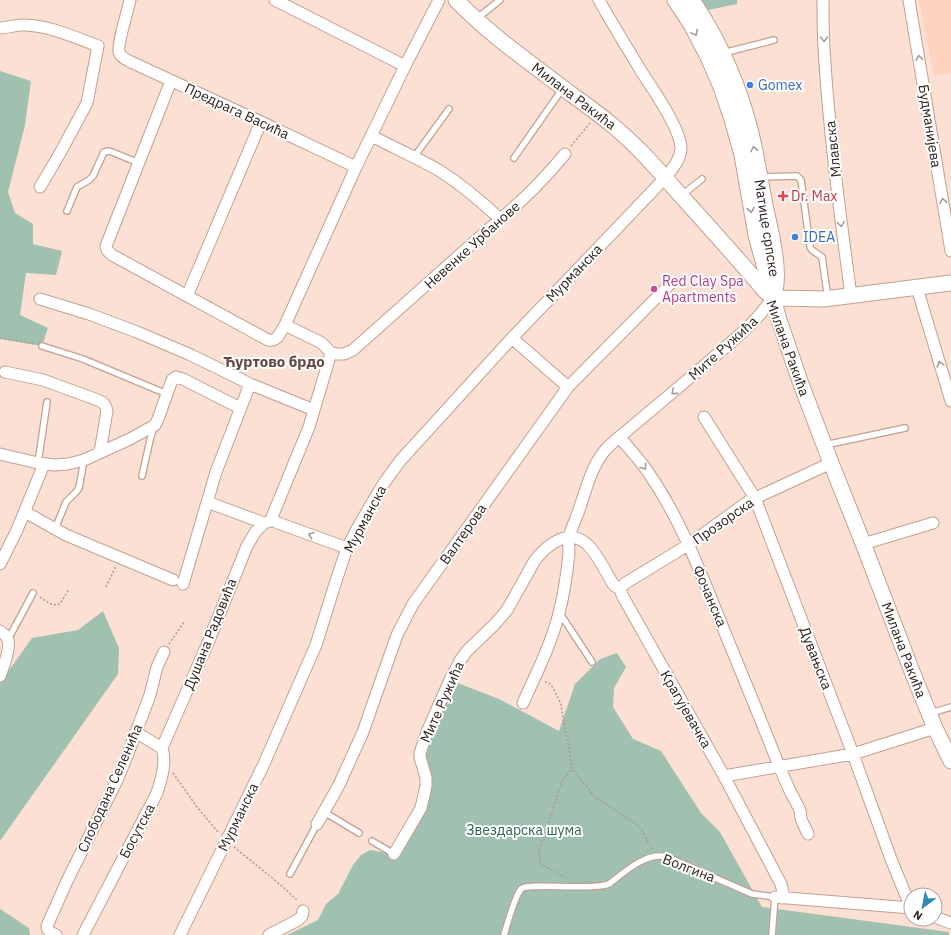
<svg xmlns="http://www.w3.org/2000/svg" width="951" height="935" font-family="'IBM Plex Sans',sans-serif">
<rect width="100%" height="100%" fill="#fce0d3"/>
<path fill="#fdd2bf" d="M919,0h32v73l-17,3z"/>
<path fill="#a1c1b0" d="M694,0h43v4l-34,7z
M0,71l31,10 -6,44 -17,67 7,21 18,11v20l29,7 -6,24 -30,-2 -6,42 28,13 -6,18 -42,-7z
M103,611l16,37 -1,26 -118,167v-158l32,-45 46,-8z
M617,653l9,14 -12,21 -1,19 20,32 28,12 40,62 19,19 42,75 187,25v3h-662l31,-15 8,-16 12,-10 15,-29 8,-10 9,-5 24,4 31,-60 -5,-37 30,-77 49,19 60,32 16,-47 25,-25z
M0,909l29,19 1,7h-30z"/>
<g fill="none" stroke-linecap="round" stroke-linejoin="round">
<defs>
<path id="lane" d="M476,19l24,-19
M723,53l51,-13
M414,157l35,-48
M514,158l49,-70
M761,177l36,-1 4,4 9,67 2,3 10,7 6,42
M681,196l21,-17
M67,211l10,-24 12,-7 4,-4 11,-24 5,-1 3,1 27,11
M42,346l41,13 84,35
M825,445l80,-17
M38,463l9,-61
M142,476l8,-36 4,-14
M55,529l11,-27 10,-10 3,-4 5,-28
M559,614l4,4 29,44
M7,637l4,-3 22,-41
M931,713l20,-6
M324,812l35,21
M372,841l22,13
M290,874l27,-50
M504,935c3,-10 11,-39 17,-46 7,-7 71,2 88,-5 13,-10 33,-28 50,-28 5,0 9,1 13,3l80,35 23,3 -3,38"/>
<path id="street" d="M130,0c-2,10 -13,45 -11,52 1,5 8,8 12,10l130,60 95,45
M275,0l130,66
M823,0c0,16 0,32 1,49 5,83 16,165 27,247
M909,0l42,251
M0,28c7,0 15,-3 22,-3 27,0 52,12 76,21l-11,57 -28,52 -19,32
M171,81l-65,165 1,4 5,5 156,85c10,2 12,-8 17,-15l71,-158 49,-101 34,-66
M372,136c22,12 46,22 68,35 22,14 41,30 60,48
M917,288l34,113
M187,296l74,-174
M40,299l49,15 48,18 54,23 59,29 64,26
M285,325l37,18 9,10 7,1h6l9,-4 147,-131c24,-19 45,-41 65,-65
M512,338l56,49
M5,372l38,8 52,19c8,3 10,4 12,12l-7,41
M704,417l51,81 98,256 38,105 20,49
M619,437c11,12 22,24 31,38 32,47 52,101 73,153 19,46 38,92 56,138l10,23 11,21 1,9 7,15
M0,454l38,9 16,2 14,-1 16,-4 46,-21 25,-14 3,-6 14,-39 4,-3 7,2 57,29
M207,502l57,21
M25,512l41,23 107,45
M273,520l-1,-3 37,-90 22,-74
M273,520l5,3 69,25
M863,544l70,-21
M0,564l17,-34 27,-66
M183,584l33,-112 34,-88
M620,589l4,-5 64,-39 61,-44 82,-38
M0,631c2,2 6,4 7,7 5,7 -4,30 -7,38
M523,703c13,-29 28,-58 36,-90 5,-19 8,-40 10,-60 0,-5 -1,-10 0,-15 2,-10 7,-19 10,-28 8,-23 13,-48 31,-65 35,-30 71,-59 105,-89 21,-18 43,-35 58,-59
M162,748l45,-103 40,-99 9,-15 8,-8 9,-3
M724,776l129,-22 82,-26
M317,824l22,-39 24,-53 34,-97 16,-31 155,-217 102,-103
M394,854l27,-46 5,-22v-8l-6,-21v-4l7,-21 23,-52 11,-21 6,-8 28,-27 12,-14 28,-50c13,-16 34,-33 53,-15 9,9 18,27 25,39l2,2 5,3 2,6 102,181 57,108 2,8 -1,6
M775,897l136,11
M935,917l16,6
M56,935c-4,-2 -9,-4 -9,-9l20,-45 51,-103 9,-22 23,-61 7,-28 7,-15
M83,935l74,-142c4,-13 10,-31 5,-45l-25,-15
M180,935l83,-169 53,-121 19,-61 12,-36 10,-19 12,-21 15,-25 16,-22 112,-123 153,-160c7,-9 15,-17 16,-29 0,-20 -29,-61 -40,-78 -14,-24 -29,-47 -42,-71
M269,935l29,-15 4,-4 1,-5"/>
<path id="secondary" d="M456,0c35,36 76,64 115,94 14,10 28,20 41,31 26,21 48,47 70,72 28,31 57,63 84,95l7,5 6,1 45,1 127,-16
M675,0l17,26 17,33 12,28 10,29 11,39 14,80 23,85 22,64 30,79 30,75 52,136 22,54 16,33
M692,0c27,40 47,85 59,133 6,25 10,51 15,77 5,22 14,59 9,81"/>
</defs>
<use href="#lane" stroke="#c1a091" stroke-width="8"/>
<use href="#street" stroke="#c1a091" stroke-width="13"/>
<use href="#secondary" stroke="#c1a091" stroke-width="17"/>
<path stroke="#ae988e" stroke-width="1.5" stroke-dasharray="2 2" stroke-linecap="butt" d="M571,146l19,-23
M0,338l35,6
M106,587l10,-21
M40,597c6,4 12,10 20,7l9,-15
M169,644l15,-22
M545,682l4,1 4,5 8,16 3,21 4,17 4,27 23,28 45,30 12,22
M173,773l24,34 21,25
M234,847l48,39 16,15
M566,878l-26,-14 -1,-14 24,-71 9,-10"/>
<use href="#lane" stroke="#fff" stroke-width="5.5"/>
<use href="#street" stroke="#fff" stroke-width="11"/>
<use href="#secondary" stroke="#fff" stroke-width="15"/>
</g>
<defs><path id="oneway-chevron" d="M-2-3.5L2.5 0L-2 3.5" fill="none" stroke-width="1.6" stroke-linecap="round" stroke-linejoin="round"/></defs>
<g stroke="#a29c99">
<use href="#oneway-chevron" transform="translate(695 33) rotate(62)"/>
<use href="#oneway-chevron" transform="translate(824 39) rotate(89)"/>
<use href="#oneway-chevron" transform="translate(919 58) rotate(-99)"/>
<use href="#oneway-chevron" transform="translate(754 149) rotate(-101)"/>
<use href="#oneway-chevron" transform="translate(943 201) rotate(-99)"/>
<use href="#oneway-chevron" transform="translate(751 210) rotate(80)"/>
<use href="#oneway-chevron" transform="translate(841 224) rotate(82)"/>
<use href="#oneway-chevron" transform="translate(940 364) rotate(-107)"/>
<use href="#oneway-chevron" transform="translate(674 392) rotate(139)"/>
<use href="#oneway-chevron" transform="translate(644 467) rotate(53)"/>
<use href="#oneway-chevron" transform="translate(311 535) rotate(-160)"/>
</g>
<g fill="#3f7fe0" stroke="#fff" stroke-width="1.5">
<circle cx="750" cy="85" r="4"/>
<circle cx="795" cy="237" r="4"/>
</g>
<path fill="#e0444e" stroke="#fff" stroke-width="1.5" d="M781 190h4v4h4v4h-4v4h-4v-4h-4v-4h4z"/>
<circle fill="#d1479c" stroke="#fff" stroke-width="1.5" cx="654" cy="289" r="4"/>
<g text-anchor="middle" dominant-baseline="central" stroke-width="4" stroke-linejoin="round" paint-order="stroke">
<g font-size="14" fill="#366cbe" stroke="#fff" text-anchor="start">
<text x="758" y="85">Gomex</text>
<text x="803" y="237">IDEA</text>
</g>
<g font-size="14" fill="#30231d" stroke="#fff">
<text transform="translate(574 96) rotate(37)">Милана Ракића</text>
<text transform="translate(237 111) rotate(25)">Предрага Васића</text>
<text transform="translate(930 126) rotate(81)">Будманијева</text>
<text transform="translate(833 149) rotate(-96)">Млавска</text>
<text transform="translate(767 228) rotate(81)">Матице српске</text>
<text transform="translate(472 245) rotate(-42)">Невенке Урбанове</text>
<text transform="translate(574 273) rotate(-46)">Мурманска</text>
<text transform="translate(723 348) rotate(-42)">Мите Ружића</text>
<text transform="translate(788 348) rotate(70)">Милана Ракића</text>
<text transform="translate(365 519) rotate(-62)">Мурманска</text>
<text transform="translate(723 521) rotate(-35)">Прозорска</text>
<text transform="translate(463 534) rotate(-55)">Валтерова</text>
<text transform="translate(710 596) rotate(67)">Фочанска</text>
<text transform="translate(210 634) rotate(-68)">Душана Радовића</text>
<text transform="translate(904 650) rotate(69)">Милана Ракића</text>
<text transform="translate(816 658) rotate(69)">Дувањска</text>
<text transform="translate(442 702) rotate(-66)">Мите Ружића</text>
<text transform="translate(686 709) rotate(60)">Крагујевачка</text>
<text transform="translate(110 788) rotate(-66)">Слободана Селенића</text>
<text transform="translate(238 817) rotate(-64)">Мурманска</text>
<text transform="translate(137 831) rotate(-62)">Босутска</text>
<text transform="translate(689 868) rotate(21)">Волгина</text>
</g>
<g font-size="14" fill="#be3a42" stroke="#fff" text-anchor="start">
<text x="791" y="196">Dr. Max</text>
</g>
<g font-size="14" fill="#b23c85" stroke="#fff" text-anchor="start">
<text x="662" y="281">Red Clay Spa<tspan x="662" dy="16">Apartments</tspan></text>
</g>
<g font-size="14" fill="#2b654a" stroke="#fff">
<text x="524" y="830">Звездарска шума</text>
</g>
<g font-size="15" font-weight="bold" fill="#64473a" stroke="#fff">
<text x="274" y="361">Ћуртово брдо</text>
</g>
</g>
<g transform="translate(923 907) rotate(212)"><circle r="19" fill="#ffffff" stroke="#aca7a5"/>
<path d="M0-3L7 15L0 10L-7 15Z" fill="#3087b6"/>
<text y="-6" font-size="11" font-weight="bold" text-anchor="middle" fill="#30231d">N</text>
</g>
</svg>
